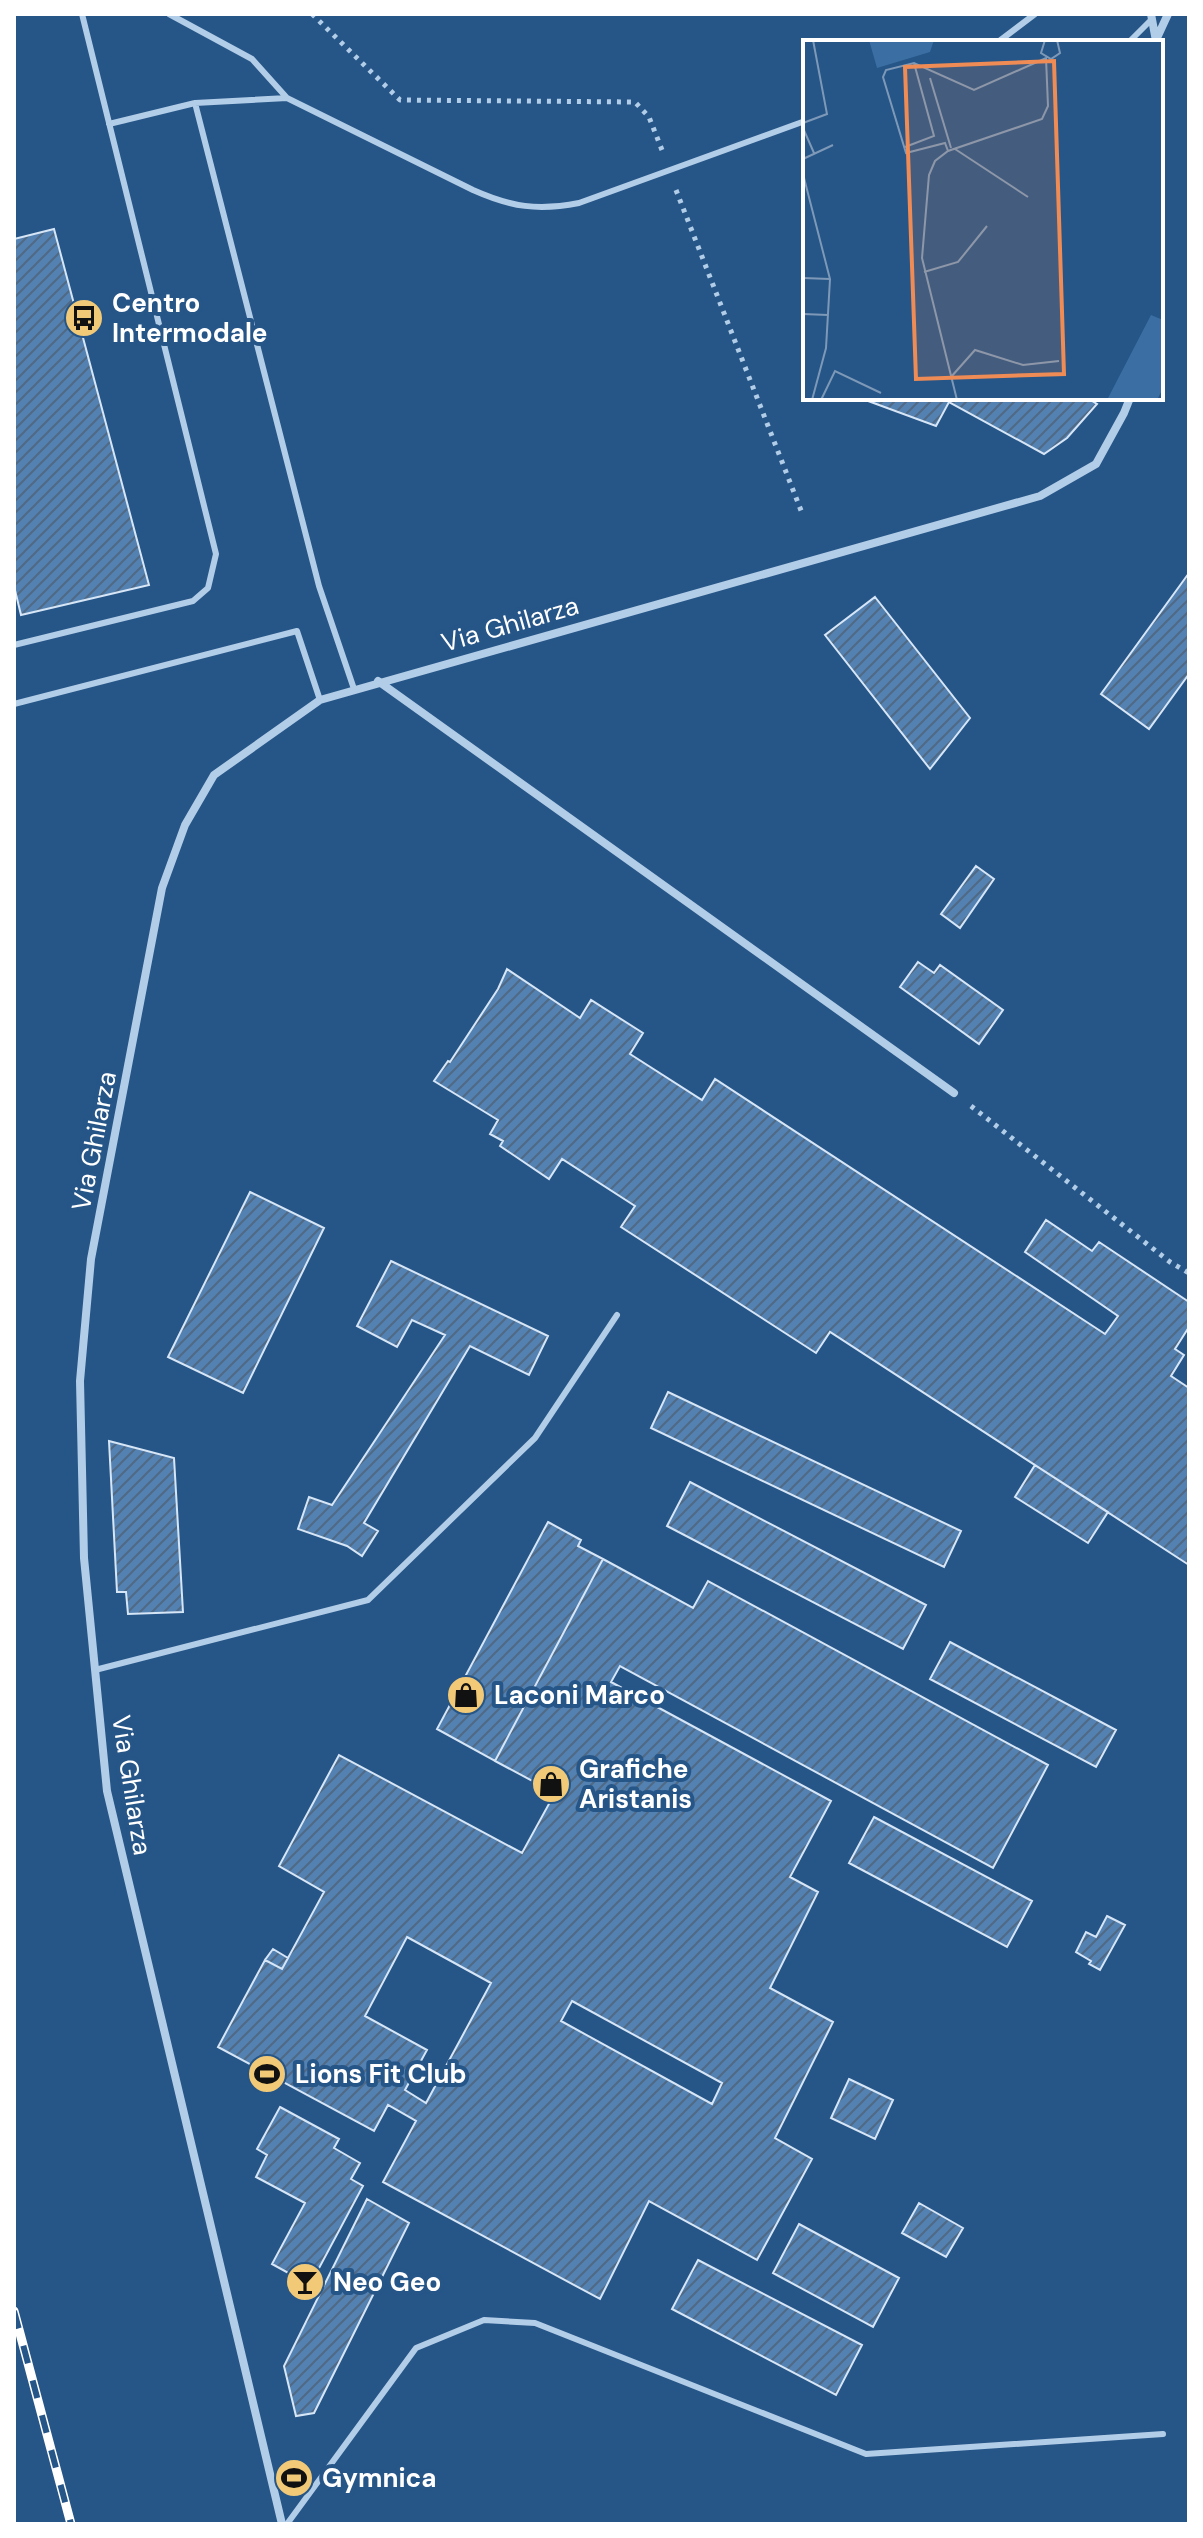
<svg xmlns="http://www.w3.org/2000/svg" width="1203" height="2538" font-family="'DM Sans',sans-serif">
<defs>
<pattern id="building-hatch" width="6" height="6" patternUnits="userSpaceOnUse" patternTransform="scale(2)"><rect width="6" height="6" fill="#5381b1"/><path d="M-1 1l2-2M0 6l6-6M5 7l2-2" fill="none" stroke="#506984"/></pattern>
</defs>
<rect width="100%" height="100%" fill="#265587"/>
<path fill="url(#building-hatch)" stroke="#d6e6f7" stroke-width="2" fill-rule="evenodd" d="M54,229l95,356 -128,30 -7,-29v-347z
M860,398h227l10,6 -30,34 -23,16 -95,-52 -13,24z
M1189,573v101l-40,55 -48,-35z
M875,597l95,121 -40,51 -105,-134z
M976,866l18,13 -34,49 -19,-14z
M918,962l16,11 6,-8 63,45 -24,34 -79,-57z
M507,969l73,49 11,-18 52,33 -13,21 72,46 13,-21 390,255 13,-18 -93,-64 21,-32 46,31 7,-9 90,60v25l-14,22 9,6 -13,21 18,12v177l-359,-233 -14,21 -195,-126 14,-21 -73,-47 -13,20 -49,-33 3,-5 -13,-7 8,-14 -64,-39 14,-20 2,1 48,-73z
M250,1192l74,36 -81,165 -75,-36z
M391,1261l157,75 -19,39 -59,-29 -106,177 14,8 -16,25 -15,-10 -49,-17 11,-32 23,8 113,-170 -33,-15 -15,27 -40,-21z
M668,1392l293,139 -17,36 -293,-139z
M109,1441l65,17 9,154 -55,2 -2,-22h-9z
M1035,1465l73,47 -20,31 -73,-46z
M690,1482l236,123 -23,44 -236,-123z
M548,1522l33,18 -3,6 25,13 -108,202 -58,-32z
M603,1559l90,49 15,-27 340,184 -55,103 -373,-202 -9,16 220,119 -41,76 28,15 -48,96 63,34 -58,116 37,21 -55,101 -108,-59 -49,98 -217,-117 33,-61 -28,-16 -14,26 -156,-84 47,-87 17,9 42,-77 -45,-26 60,-111 183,98 33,-60 -60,-32zM407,1937l84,46 -65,120 -21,-13 22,-40 -62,-34zM572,2001l150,82 -10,21 -151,-83z
M950,1642l166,88 -20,37 -166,-88z
M874,1817l158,84 -25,46 -158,-84z
M1107,1916l18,9 -25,45 -11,-6 2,-3 -15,-9 10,-20 10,5z
M273,1949l15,9 -6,11 -17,-9z
M849,2079l44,21 -18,39 -44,-21z
M280,2107l59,32 -5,9 26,15 -9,16 12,7 -53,99 -38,-21 33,-61 -49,-26 11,-22 -10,-6z
M367,2199l42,24 -95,190 -18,3 -12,-50z
M919,2203l44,25 -17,29 -44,-24z
M799,2224l100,54 -26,49 -100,-54z
M698,2260l164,85 -26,50 -164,-86z"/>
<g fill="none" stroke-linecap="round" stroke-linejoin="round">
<path stroke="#b2cde8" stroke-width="5" stroke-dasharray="4 6" stroke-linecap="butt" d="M312,14l88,86 235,2 14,15 13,33
M676,190l126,323
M971,1106l199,156 19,11"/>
<path stroke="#b2cde8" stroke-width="6" d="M169,14l83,45 35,39 186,92c38,17 65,21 106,13l226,-82
M998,42l37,-28
M1129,42l23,-23
M195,103l124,483 35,103
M109,124l86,-21 92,-5
M14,645l179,-44 15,-13 8,-34 -134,-540
M14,704l283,-73 23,69
M95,1670l273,-70 167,-162 82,-123
M287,2524l129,-176 68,-28 51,3 331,131 297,-20"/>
<path stroke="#b2cde8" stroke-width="8" d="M1151,14l5,27
M1156,40l12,-26
M378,681l576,412
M282,2524l-175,-733 -23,-233 -4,-177 11,-122 71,-371 23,-63 29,-50 106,-75 720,-204 56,-32 28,-51 6,-15"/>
<defs>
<path id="rail" d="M14,2311l57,213"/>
</defs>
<use href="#rail" stroke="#fff" stroke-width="9"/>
<use href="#rail" stroke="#265587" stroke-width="6" stroke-dasharray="18" stroke-linecap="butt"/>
</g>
<defs>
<symbol id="bus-disc" viewBox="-11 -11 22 22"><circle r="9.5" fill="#f1c977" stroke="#265587"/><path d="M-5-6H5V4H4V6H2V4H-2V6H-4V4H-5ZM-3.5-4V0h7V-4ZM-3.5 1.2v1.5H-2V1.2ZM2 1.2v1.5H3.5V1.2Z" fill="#111"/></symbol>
<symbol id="shop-disc" viewBox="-11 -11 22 22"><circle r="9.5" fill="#f1c977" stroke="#265587"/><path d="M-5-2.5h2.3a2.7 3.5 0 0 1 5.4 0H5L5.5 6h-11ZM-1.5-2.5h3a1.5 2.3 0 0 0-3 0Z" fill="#111"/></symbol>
<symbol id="stadium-disc" viewBox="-11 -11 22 22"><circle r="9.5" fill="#f1c977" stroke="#265587"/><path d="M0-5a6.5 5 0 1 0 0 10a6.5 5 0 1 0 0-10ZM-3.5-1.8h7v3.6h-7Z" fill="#111"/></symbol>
<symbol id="bar-disc" viewBox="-11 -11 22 22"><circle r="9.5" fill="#f1c977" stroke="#265587"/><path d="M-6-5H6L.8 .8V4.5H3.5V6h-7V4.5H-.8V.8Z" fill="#111"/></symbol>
</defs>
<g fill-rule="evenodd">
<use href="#bus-disc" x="62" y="296" width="44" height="44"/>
<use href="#shop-disc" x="444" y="1673" width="44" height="44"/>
<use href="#shop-disc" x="529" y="1762" width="44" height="44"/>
<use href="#stadium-disc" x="245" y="2052" width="44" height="44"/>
<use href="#bar-disc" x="283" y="2260" width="44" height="44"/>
<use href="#stadium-disc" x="272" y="2456" width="44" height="44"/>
</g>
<g text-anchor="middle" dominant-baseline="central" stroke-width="8" stroke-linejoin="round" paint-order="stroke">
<g font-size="26" font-weight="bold" fill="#fff" stroke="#265587" text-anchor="start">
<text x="112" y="303">Centro<tspan x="112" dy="30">Intermodale</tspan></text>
<text x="494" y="1695">Laconi Marco</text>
<text x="579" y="1769">Grafiche<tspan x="579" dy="30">Aristanis</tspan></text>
<text x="295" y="2074">Lions Fit Club</text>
<text x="333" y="2282">Neo Geo</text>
<text x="322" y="2478">Gymnica</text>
</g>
<g font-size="26" fill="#fff" stroke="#265587">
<text transform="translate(510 624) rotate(-16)">Via Ghilarza</text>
<text transform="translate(94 1141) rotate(-79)">Via Ghilarza</text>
<text transform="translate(132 1785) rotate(81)">Via Ghilarza</text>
</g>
</g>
<g transform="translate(803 40)">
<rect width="360" height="360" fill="#265587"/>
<path d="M66,0h65l-4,12 -53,16zM348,275l12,5v68l-6,12h-50z" fill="#3b6fa4"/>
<path fill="none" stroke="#7d99b7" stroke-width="2" d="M242,0l-4,13 10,6 9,-6 -3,-13M127,38l21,70M0,83l24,-9 -14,-74M0,88l11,25M102,107l29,-11 -20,-73M152,109l73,48M145,111l-3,-8 -39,10 -23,-76 3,-7 28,-7 60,27 72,-32 2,48 -6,13 -94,32 -13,10 -6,14 -7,83 35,142M0,119l30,-14M0,134l27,105 -4,69 -14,52M121,232l34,-10 29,-36M0,238l27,1M0,274l25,1M148,337l24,-27 48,15 36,-4M18,360l14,-29 46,22"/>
<path fill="#ef8b55" fill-opacity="0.15" stroke="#ef8b55" stroke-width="4" d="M251,21l10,313 -148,5 -11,-312z"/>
<rect width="360" height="360" fill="none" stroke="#fff" stroke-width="4"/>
</g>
<rect width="1203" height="2538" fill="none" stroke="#ffffff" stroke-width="32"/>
</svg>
